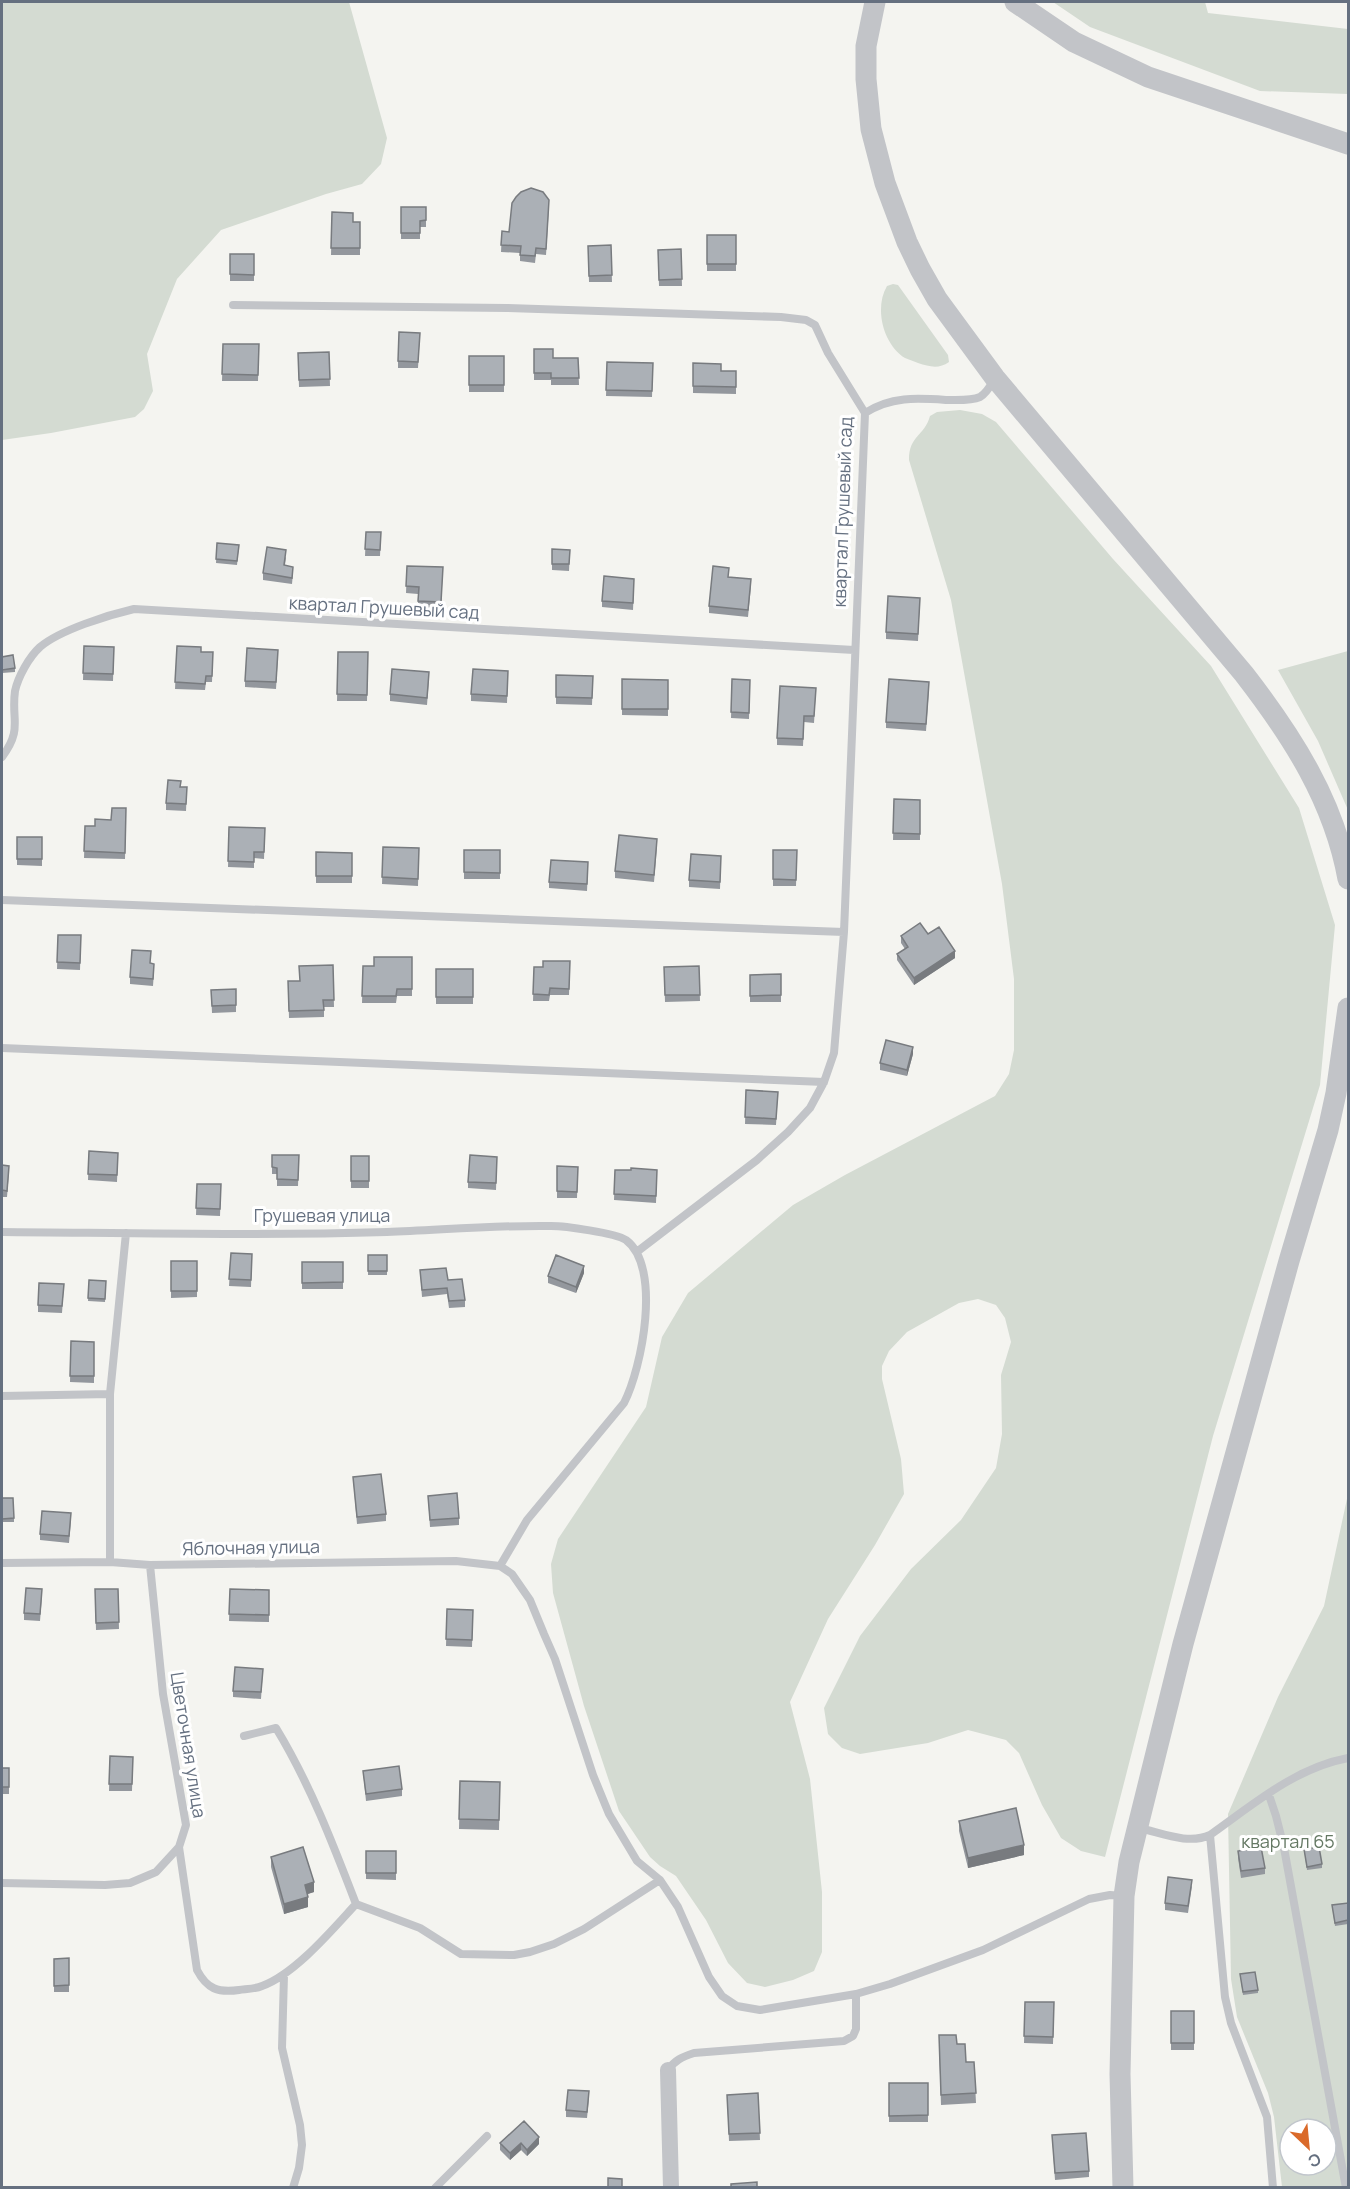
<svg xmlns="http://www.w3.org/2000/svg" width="1350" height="2189" font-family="Manrope,sans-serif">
<rect width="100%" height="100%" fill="#f4f4f0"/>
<path fill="#d4dbd2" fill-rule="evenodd" d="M2,2h347l38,136 -6,26 -19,20 -36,10 -105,36 -44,49 -30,75 6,37 -9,18 -9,8 -84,16 -49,7z
M1053,2h152l3,11 140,16v65l-88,-3 -170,-64z
M893,284l5,1 50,70 1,7c-10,7 -19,5 -31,1 -4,-2 -9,-3 -13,-5 -22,-14 -31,-50 -18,-72z
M960,410l22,4 14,8 117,137 98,107 88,142 36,117 -15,160 -107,351 -108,421 -24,-6 -20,-13 -19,-33 -23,-52 -13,-13 -38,-10 -40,13 -68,11 -18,-6 -14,-14 -4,-26 36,-72 51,-67 50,-49 35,-52 6,-34 -1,-59 10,-33 -6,-24 -9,-13 -18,-6 -19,4 -52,29 -18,19 -7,15v13l19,80 3,35 -29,51 -47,74 -38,83 20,77 12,113v60l-8,19 -21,9 -28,7 -18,-4 -19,-20 -22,-43 -30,-44 -16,-10 -10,-9 -31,-46 -35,-105 -31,-113 -2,-29 7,-25 88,-132 16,-70 26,-44 105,-88 52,-30 150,-79 14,-22 5,-24v-71l-12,-95 -51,-284 -42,-140c0,-25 15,-23 21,-44l7,-4z
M1348,651v159l-30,-69 -40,-71z
M1348,1494v693h-66l-8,-70 -6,-24 -31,-76 -6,-38 -3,-165 50,-117 46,-91zM1290,2129h36v36h-36z"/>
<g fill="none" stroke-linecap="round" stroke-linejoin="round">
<path stroke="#c2c4c8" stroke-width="8" d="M233,305l274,3 274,9 25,3 9,5 13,28 37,60 -21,519 -10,121 -10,29 -14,26 -22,24 -31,28 -119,91
M865,413c26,-17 52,-15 82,-13 10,0 24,1 33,-3 7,-4 11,-12 15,-19
M2,757c21,-28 9,-37 13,-66 3,-14 14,-34 25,-44 20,-17 68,-32 94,-38l720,41
M2,900l842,32
M2,1048l822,34
M2,1232c128,1 257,4 385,0 55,-2 109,-7 164,-6 14,0 64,7 75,14 36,27 16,128 -2,163l-97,117 -27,46
M2,1396l108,-2 16,-161
M110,1562v-168
M2,1563l108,-1 40,3 306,-4 44,5
M500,1566l12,8 18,26 14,34 11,25 38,116 16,39 28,47 23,19 18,27 31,70 13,19 15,10 23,4 96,-16 34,-10 93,-34 106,-51 21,-4 14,1
M244,1736l32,-8c34,56 57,116 80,176
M1269,1795l7,21 8,32 62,340
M1139,1828c23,5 49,17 71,7 44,-31 85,-67 138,-77
M1210,1835l15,162 6,26 36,94 6,71
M179,1847l18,123c10,19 21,23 42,20 7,-1 16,-1 23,-4 33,-12 70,-56 94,-82l64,24 41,26 53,1 16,-3 24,-8 30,-15 76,-49
M2,1883l103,2 25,-2 26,-11 23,-25 7,-22 -23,-131 -13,-129
M284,1975l-2,73 18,77 2,20 -3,23 -6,20
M668,2070c7,-10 14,-13 26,-17l150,-12 9,-5 3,-7v-35
M435,2188l52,-52"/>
<path stroke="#c2c4c8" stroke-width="16" d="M668,2070l3,118"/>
<path stroke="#c2c4c8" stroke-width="21" d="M875,2l-9,44v33l5,50 14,54 22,59 13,27 17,30 58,79 249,296c48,62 90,127 104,205
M1015,2l59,40 74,35 200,67
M1123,2188l-3,-114 4,-178 5,-34 54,-218 106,-383 39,-131 8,-37 12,-85"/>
</g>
<path fill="#93979d" d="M401,207h25v20h-6v12h-19z
M549,207l-3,48 -10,-1 -1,9 -15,-2v-8l-19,-1 1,-21 7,1z
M332,212l21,10h7v33h-29z
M707,235h29v36h-29z
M611,245l1,37h-23l-1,-36z
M681,249l1,37h-23l-1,-36z
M230,254h24v27h-24z
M420,333l-2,35h-20v-7z
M223,344h36l-1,37h-36z
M534,349l19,9h25l1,27h-28v-5h-17z
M329,352l1,34 -31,1 -1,-34z
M469,356h35v36h-35z
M607,362l46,1 -1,34 -46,-1z
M693,363l28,8h15v23l-43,-1z
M366,532h15l-1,24h-15z
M217,543l22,2 -2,20 -21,-2z
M570,550l-1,21 -17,-1v-6z
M286,557l-1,8 8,8 -1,11 -29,-4v-7z
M407,566l36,1 -2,42 -23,-1v-14l-12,-1z
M729,577l22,9 -3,31 -39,-4v-7z
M634,585l-1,25 -31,-3v-6z
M920,598l-2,43 -32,-2v-7z
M84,646l30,1 -1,34 -30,-1z
M177,646l24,6h12l-1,30h-6l-1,8 -30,-1z
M338,652h30l-1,49h-30z
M278,656l-2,33 -31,-2v-6z
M2,657l13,11v4l-13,1z
M508,671l-1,32 -36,-2v-7z
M556,675l37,1 -1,29 -36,-1z
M429,679l-2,26 -37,-4v-7z
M622,679l46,1v36l-46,-1z
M732,679l18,1 -1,39 -18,-1z
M816,688l-2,35 -10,-1 -1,24 -26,-1v-7z
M929,689l-3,42 -40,-3v-6z
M180,787h7l-1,24 -20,-1v-7z
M894,799l26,1v40h-27z
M126,808l-1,51 -41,-1 1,-32h10l16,-6z
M229,827l36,1 -1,31 -10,-1v10l-26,-1z
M17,837h25v29l-25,-1z
M657,846l-3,36 -39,-4v-7z
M383,847l36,1 -1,38 -36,-2z
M464,850h36v29h-36z
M773,850h24l-1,36h-23z
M316,852l36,1v30h-36z
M721,856l-1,33 -31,-2v-7z
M588,869l-1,22 -38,-3v-6z
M928,934l27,24 -41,27 -17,-25v-6l8,-5 -4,-6v-7z
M58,935h23l-1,35 -23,-1z
M412,957v39h-15l-1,7h-34l1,-37h11z
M570,961l-1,34h-19l-1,6h-16l1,-34h9z
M150,963l4,8 -1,15 -23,-2v-7z
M333,965l1,42h-10v10l-35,1 -1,-37h11z
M699,966l1,35 -35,1 -1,-35z
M436,969h37v35h-37z
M781,974v28h-31v-27z
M236,989v23l-24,1 -1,-23z
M913,1054l-6,22 -27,-6v-7z
M746,1090l32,2 -2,33 -31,-1z
M89,1151l29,2 -1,29 -29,-2z
M272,1155h27l-1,31h-21v-12h-5z
M351,1156h18v32h-18z
M497,1157l-1,33 -28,-2v-6z
M2,1165l7,7 -2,25h-5z
M557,1166l21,1 -1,31h-20z
M615,1170h42l-1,33 -42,-3z
M197,1184h24l-1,32 -24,-1z
M231,1253l21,1 -1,33 -22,-1z
M368,1255h19v20h-19z
M171,1261h26v36l-26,1z
M302,1262h41v27h-41z
M420,1270l45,30v7l-16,1 -2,-14 -25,3z
M584,1273l-8,20 -28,-10v-7z
M89,1280l17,1 -1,21 -17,-1z
M64,1284l-2,29 -24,-1v-7z
M71,1341l23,1v41l-24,-1z
M353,1477l33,37v7l-29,3z
M428,1496l31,22v7l-29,2z
M2,1498l12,20v4h-12z
M71,1520l-2,23 -29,-3v-6z
M95,1589h23l1,40 -23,1z
M230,1589l39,1v32l-40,-1z
M42,1596l-2,25 -16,-1v-7z
M447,1609l26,1 -1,37 -26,-1z
M263,1669l-2,30 -28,-2v-6z
M110,1756l23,1 -1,34h-23z
M2,1768h7v26h-7z
M363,1771l39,18v7l-36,5z
M460,1781l40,1 -1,48 -40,-1z
M959,1821l65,34 -56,13 -9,-37z
M1304,1849l18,15v4l-15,2z
M366,1851h30v29l-30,-1z
M1238,1851l27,17v6l-24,4 -3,-20z
M271,1857l43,35 -7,2 1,13 -24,7 -13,-47z
M1192,1886l-4,27 -23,-3v-7z
M1332,1905l16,2v17l-13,2z
M69,1958v34h-15v-33z
M1240,1974l18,16v3l-15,2z
M1025,2002h29l-1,42 -29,-1z
M1171,2011h23v39h-23z
M957,2044l9,18h8l2,41 -35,2 -2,-60z
M889,2083h39v39h-39z
M758,2093l2,47 -31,1 -2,-46z
M589,2098l-2,20 -21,-1v-7z
M1052,2135l37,36v6l-34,3z
M500,2143l39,1 -12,12 -6,-6 -11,10 -10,-10z"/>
<path fill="#787b7f" d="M955,951v7l-41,27v-7z
M913,1047v7l-6,22v-6z
M584,1266v7l-8,20v-6z
M1024,1845v10l-56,13v-10z
M314,1882v10l-9,3v-10z
M308,1897v10l-24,7v-10z
M539,2137v7l-12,12v-6z
M521,2143v7l-11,10v-7z"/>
<path fill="#abb0b6" stroke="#787b7f" stroke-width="1.5" d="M531,188l12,4 6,8 -3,49 -10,-1 -1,8 -15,-1 1,-9 -20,-1 1,-14 7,1 3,-29 4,-6 5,-5z
M401,207h25v13l-6,1v12h-19z
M332,212l21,1v9h7v26h-29z
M707,235h29v29h-29z
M611,245l1,30 -23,1 -1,-30z
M681,249l1,30 -23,1 -1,-30z
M230,254h24v21l-24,-1z
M399,332l21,1 -2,29 -20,-1z
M223,344h36l-1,31 -36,-1z
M534,349h19v9h25l1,20h-28v-5h-17z
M329,352l1,27 -31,1 -1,-27z
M469,356h35v29h-35z
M607,362l46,1 -1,28 -46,-1z
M693,363l28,1v7h15v16l-43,-1z
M366,532h15l-1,18 -15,-1z
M217,543l22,2 -2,16 -21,-2z
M267,547l19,3 -2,15 9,2 -1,11 -29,-5z
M552,549l18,1 -1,14h-17z
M407,566l36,1 -2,35 -23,-1 1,-14 -13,-1z
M713,566l16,2 -1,9 23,2 -3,31 -39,-4z
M604,576l30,3 -1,24 -31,-2z
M888,596l32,2 -2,36 -32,-2z
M84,646l30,1 -1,27 -30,-1z
M177,646l24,1v5h12l-1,24h-6l-1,8 -30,-2z
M247,648l31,2 -2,32 -31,-1z
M338,652h30l-1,43 -30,-1z
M13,655l2,13 -13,2v-13z
M392,669l37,3 -2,26 -37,-4z
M473,669l35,2 -1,25 -36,-2z
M556,675l37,1 -1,22 -36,-1z
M622,679l46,1v29h-46z
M732,679l18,1 -1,33 -18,-1z
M889,679l40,3 -3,42 -40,-2z
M780,686l36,2 -2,28h-10l-1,23 -26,-1z
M168,780l13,1 -1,6h7l-1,17 -20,-1z
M894,799l26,1v34l-27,-1z
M112,808h14l-1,45 -41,-2 1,-25h10v-7l16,1z
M229,827l36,1 -1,24h-10v10l-26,-1z
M619,835l38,4 -3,36 -39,-4z
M17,837h25v22h-25z
M383,847l36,1 -1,31 -36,-2z
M464,850h36v23l-36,-1z
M773,850h24l-1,30 -23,-1z
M316,852l36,1v23h-36z
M691,854l30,2 -1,26 -31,-2z
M551,860l37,2 -1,22 -38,-2z
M920,923l8,11 11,-7 16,24 -41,27 -17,-24 11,-7 -7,-11z
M58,935h23l-1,28 -23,-1z
M132,950l19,1 -1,12 4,1 -1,15 -23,-2z
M374,957h38v32h-15l-1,7h-34l1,-30h11z
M543,961h27l-1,28 -19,-1 -1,7 -16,-1 1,-27h9z
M333,965l1,35h-11l1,10 -35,1 -1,-30h12l-1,-15z
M699,966l1,29h-35l-1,-28z
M436,969h37v28h-37z
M781,974v21l-31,1v-21z
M236,989v16l-24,1 -1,-16z
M886,1040l27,7 -6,23 -27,-7z
M746,1090l32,2 -2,27 -31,-2z
M89,1151l29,2 -1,22 -29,-1z
M272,1155h27l-1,25 -21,-1v-11l-5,-1z
M470,1155l27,2 -1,26 -28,-1z
M351,1156h18v25h-18z
M2,1165l7,1 -2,25 -5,-1z
M557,1166l21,1 -1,25 -20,-1z
M631,1168l26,2 -1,26 -42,-2 1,-24h16z
M197,1184h24l-1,25 -24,-1z
M231,1253l21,1 -1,26 -22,-1z
M368,1255h19v16h-19z
M556,1255l28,11 -8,21 -28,-11z
M171,1261h26v30h-26z
M302,1262h41v20l-41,1z
M446,1268l2,12 14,-1 3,21 -16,1 -2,-13 -25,2 -2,-20z
M89,1280l17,1 -1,18 -17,-1z
M39,1283l25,1 -2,22 -24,-1z
M71,1341l23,1v34h-24z
M381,1474l5,40 -29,3 -4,-40z
M457,1493l2,25 -29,2 -2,-24z
M2,1498h11l1,20 -12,1z
M42,1511l29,2 -2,23 -29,-2z
M26,1588l16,1 -2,25 -16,-1z
M95,1589h23l1,33 -23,1z
M230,1589l39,1v25l-40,-1z
M447,1609l26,1 -1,30 -26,-1z
M235,1667l28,2 -2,23 -28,-1z
M110,1756l23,1 -1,27h-23z
M399,1766l3,23 -36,5 -3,-23z
M2,1768h7v19h-7z
M460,1781l40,1 -1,38 -40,-1z
M1016,1808l8,37 -56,13 -9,-37z
M303,1847l11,35 -9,3 3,12 -24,7 -13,-47z
M1261,1847l4,21 -24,3 -3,-20z
M1319,1847l3,17 -15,3 -3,-18z
M366,1851h30v22h-30z
M1168,1877l24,3 -4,26 -23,-3z
M1348,1903v17l-13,3 -3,-18z
M69,1958v27l-15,1v-27z
M1255,1972l3,18 -15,2 -3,-18z
M1025,2002h29l-1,35 -29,-1z
M1171,2011h23v32h-23z
M939,2035h17l1,9h8l1,18h8l2,31 -35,2z
M889,2083h39v32l-39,1z
M568,2090l21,1 -2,21 -21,-2z
M758,2093l2,40 -31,1 -2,-39z
M524,2121l15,16 -12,13 -6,-7 -11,10 -10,-10z
M1086,2133l3,38 -34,2 -3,-38z
M608,2178l14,1v8h-14z
M757,2182v5h-26v-3z"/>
<g text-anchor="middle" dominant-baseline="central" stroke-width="6" stroke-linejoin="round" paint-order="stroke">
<g font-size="18" fill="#657080" stroke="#fff">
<text transform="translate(842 512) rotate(-88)">квартал Грушевый сад</text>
<text transform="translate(384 607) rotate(3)">квартал Грушевый сад</text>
<text x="322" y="1215">Грушевая улица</text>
<text transform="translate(251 1547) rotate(-1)">Яблочная улица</text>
<text transform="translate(189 1745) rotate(81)">Цветочная улица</text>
</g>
<g font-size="18" fill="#647863" stroke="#fff">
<text x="1288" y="1841">квартал 65</text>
</g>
</g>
<rect width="1350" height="2189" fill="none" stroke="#657080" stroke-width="6"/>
<g transform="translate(1308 2147) rotate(154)"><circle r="28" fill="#ffffff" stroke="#c1c6cc" stroke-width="1.5"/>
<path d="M0-4.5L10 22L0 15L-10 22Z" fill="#da6a2a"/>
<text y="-9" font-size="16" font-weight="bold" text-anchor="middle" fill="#657080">С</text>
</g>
</svg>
